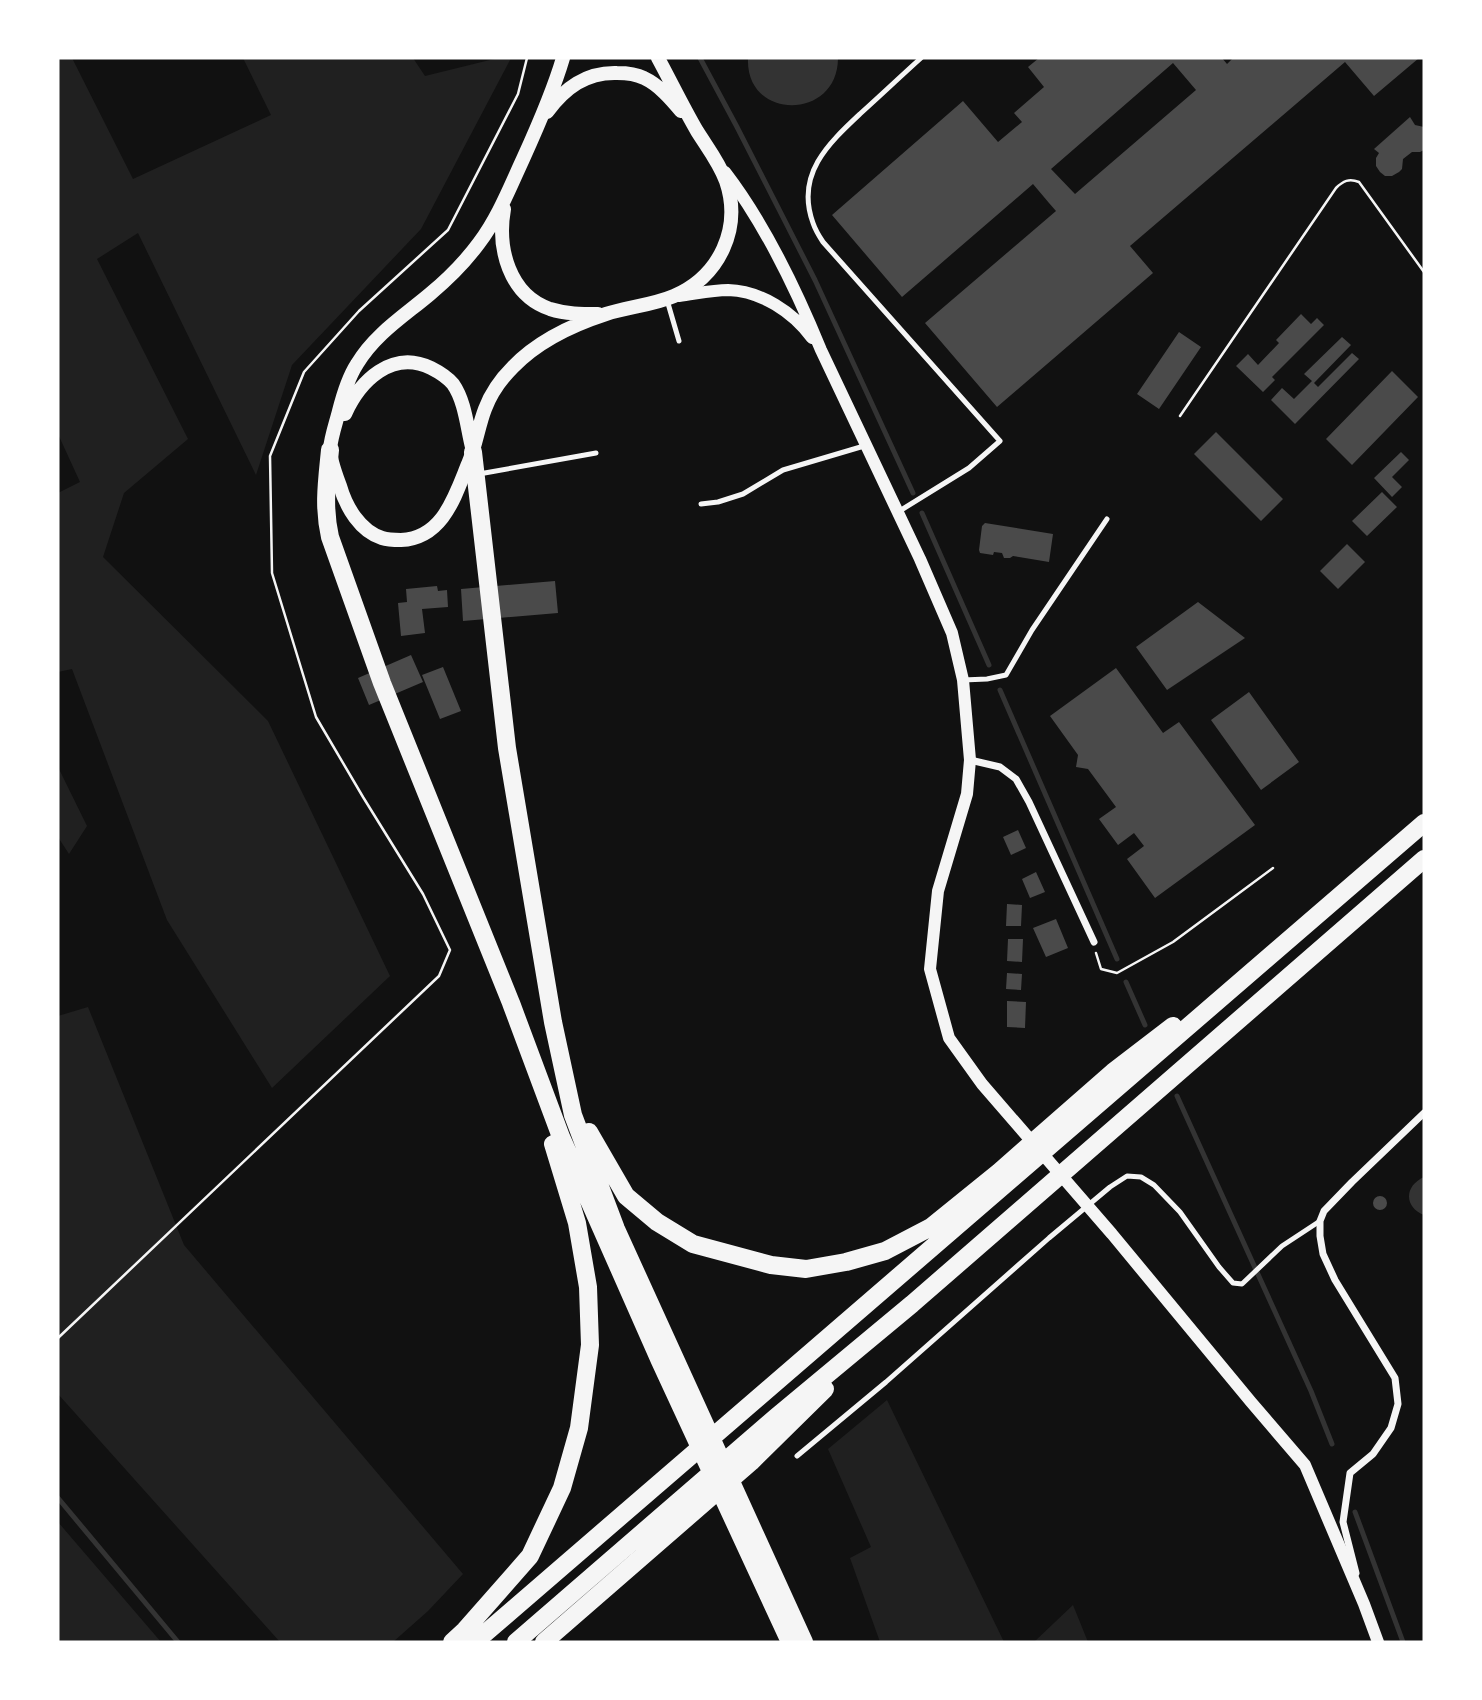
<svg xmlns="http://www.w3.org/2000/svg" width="1482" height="1700" font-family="Figtree,sans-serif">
<rect width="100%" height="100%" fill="#111"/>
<path fill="#202020" d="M58,58h14l61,121 138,-64 -28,-57h170l12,18 73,-18h13l-90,171 -129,136 -36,110 -118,-242 -41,26 91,180 -64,54 -21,64 165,164 122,255 -118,112 -105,-168 -95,-251 -14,3v-179l22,-11 -22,-48z
M58,767l29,59 -18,28 -11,-17z
M88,1007l96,238 279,329 -35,37 -35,31h-113l-222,-248v-378z
M887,1400l117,242h-124l-30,-84 21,-11 -43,-98z
M58,1522l103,120h-103z
M1073,1605l15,37h-54z"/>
<path fill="#333" d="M748,58h90c0,63 -93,63 -90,0z
M1424,1177v38c-20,-8 -20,-29 0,-38z"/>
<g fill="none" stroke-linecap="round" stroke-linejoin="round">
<path stroke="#333" stroke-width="5" d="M700,58l37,69 78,153 98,213
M922,513l67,152
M1000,690l117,269
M1126,982l19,43
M1177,1096l134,295 21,53
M58,1498l120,144
M1355,1512l48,130"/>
</g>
<path fill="#4a4a4a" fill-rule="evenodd" d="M1039,58h183l5,6 6,-6h186l-45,38 -29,-34 -215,184 23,27 -156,134 -72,-84 131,-112 -7,-8 -16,-19 -131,113 -70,-82 131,-114 35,41 24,-20 -8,-9 30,-26 -16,-20zM1173,63l23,27 -121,104 -24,-25z
M1410,117l5,8 9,2v23l-4,2h-8l-9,7 -1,10 -3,3 -7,4h-7l-5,-4 -4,-6v-8l3,-5 -5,-4z
M1301,314l10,10 6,-6 7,7 -52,52 3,3 -12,12 -27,-26 12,-12 10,11 21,-22 -3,-3z
M1179,332l22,15 -42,62 -22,-15z
M1342,337l9,8 -37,38 4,4 34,-34 7,6 -64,65 -24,-24 11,-12 12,11 18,-18 -8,-7z
M1392,371l26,26 -66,68 -26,-26z
M1216,432l67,67 -22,22 -67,-67z
M1401,452l8,8 -17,17 10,10 -10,10 -18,-19z
M1382,492l15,15 -30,29 -15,-15z
M985,523l68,11 -4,28 -36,-6 -3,2h-6l-2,-5 -8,-1 -1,3 -13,-2 -1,-3 3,-24z
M1347,544l18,18 -27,27 -18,-18z
M555,581l3,32 -95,8 -2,-32z
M437,586l1,5 9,-1 1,17 -26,2 3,24 -24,3 -3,-33 9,-1 -1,-13z
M1198,602l47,36 -78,52 -31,-43z
M411,655l12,27 -54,23 -11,-27z
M443,667l18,44 -21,8 -18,-44z
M1116,668l47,65 16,-11 76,103 -100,73 -28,-39 17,-13 -10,-13 -16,12 -19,-26 17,-12 -28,-38 -12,-2 2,-12 -28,-39z
M1249,692l50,70 -38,28 -50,-70z
M1018,830l8,18 -15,7 -8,-18z
M1036,872l9,20 -15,6 -8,-19z
M1007,904l15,1 -1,21h-15z
M1056,919l12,29 -22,9 -13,-29z
M1008,939h15l-1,23 -15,-1z
M1007,973l15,1 -1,16 -15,-1z
M1007,1001l19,1 -1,26 -18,-1z
M1373 1203a7 7 0 1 1 14 0a7 7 0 1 1-14 0Z"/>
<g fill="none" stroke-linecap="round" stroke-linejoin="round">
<path stroke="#f5f5f5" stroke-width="2.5" d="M1180,416l156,-228c7,-7 13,-10 23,-6l65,90
M1096,953l5,16 16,4 56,-31 100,-74
M58,1338l381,-362 11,-26 -27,-56 -60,-97 -47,-80 -44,-144 -2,-117 34,-84 55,-61 89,-81 70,-136 9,-36"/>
<path stroke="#f5f5f5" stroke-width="5" d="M667,300l12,41
M479,474l117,-21
M701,504l17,-2 25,-8 40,-24 81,-24
M898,512l71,-44 31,-27 -177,-199c-4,-6 -8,-13 -10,-19 -18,-49 16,-80 48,-110 20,-18 40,-37 60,-55
M963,680l24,-1 19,-4 26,-45 75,-111
M797,1456l89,-74 163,-144 61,-51 17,-11 14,1 13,8 26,27 39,55 14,16 9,1 40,-38 38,-25"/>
<path stroke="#f5f5f5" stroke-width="7" d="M970,760l30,7 16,12 13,23 65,140
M1356,1573l-13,-51 7,-49 23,-19 18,-26 7,-24 -3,-26 -60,-98 -12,-26 -3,-18v-15l4,-10 28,-29 72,-69"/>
<path stroke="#f5f5f5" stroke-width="12" d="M725,172c40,52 71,117 96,178l99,209 32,74 11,47 7,80 -3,34 -29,97 -8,78 19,69 33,46 130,150 139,168 54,63 59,139 14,38
M679,296c16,-2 33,-6 49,-6 33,1 65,22 84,48"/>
<path stroke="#f5f5f5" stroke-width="14" d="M563,58c-10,34 -25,68 -40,101 -13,28 -25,59 -44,84 -14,19 -31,36 -49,51 -26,22 -55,40 -73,70 -9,14 -14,31 -18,47 -3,12 -8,26 -9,38 0,11 6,26 10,37 6,21 20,45 42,52 6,2 13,2 19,2 42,-2 54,-44 67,-76 8,-18 10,-37 17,-55 6,-16 16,-30 28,-42 25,-26 59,-42 93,-53 22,-7 47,-9 68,-18 46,-20 68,-68 52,-115 -7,-19 -19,-34 -29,-50 -14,-24 -26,-49 -39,-73
M547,112c18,-24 39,-40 70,-39 9,0 19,1 27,5 15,7 27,21 37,33
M504,209c-7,39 5,86 46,100 16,5 32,5 48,5
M345,414c15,-33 47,-65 86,-46 8,4 16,9 22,16 12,17 14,43 19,63"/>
<path stroke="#f5f5f5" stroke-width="18" d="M330,450c-3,31 -7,56 0,87l52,146 129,320 50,134 99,224 130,281
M473,452l34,296 46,274 20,93 43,114 188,413
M589,1132l37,64 31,26 36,22 78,21 35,4 40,-7 39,-11 46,-24 68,-55 114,-100 60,-46
M452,1642l13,-12 65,-74 32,-68 17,-60 11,-83 -2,-58 -11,-64 -24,-79
M475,1642l949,-819
M516,1642l260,-225 136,-113 512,-445
M544,1642l207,-180 74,-73"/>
</g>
<rect width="1482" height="1700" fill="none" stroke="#ffffff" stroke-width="119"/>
</svg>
